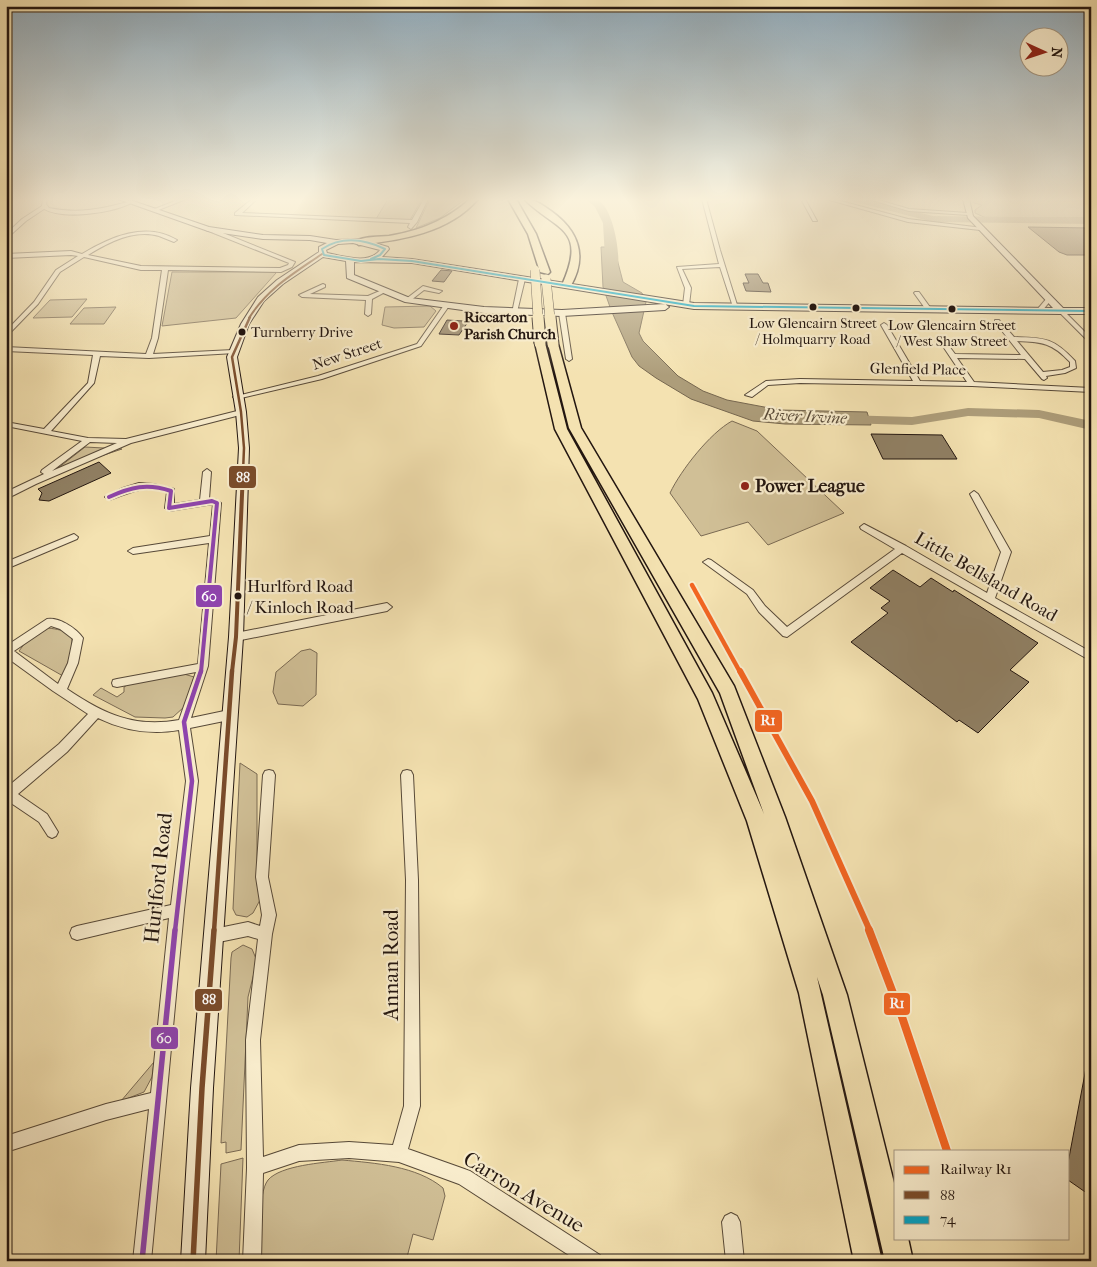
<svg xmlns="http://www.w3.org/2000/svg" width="1097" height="1267" font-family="'IM FELL French Canon',serif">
<rect width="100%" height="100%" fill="#f4e2b1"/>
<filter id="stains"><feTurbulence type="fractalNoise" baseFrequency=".004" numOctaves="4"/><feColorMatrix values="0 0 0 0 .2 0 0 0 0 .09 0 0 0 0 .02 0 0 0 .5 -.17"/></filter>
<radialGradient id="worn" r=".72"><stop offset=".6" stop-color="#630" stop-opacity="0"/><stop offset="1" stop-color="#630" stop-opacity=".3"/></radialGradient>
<path fill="#d0bf96" stroke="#7a6a53" d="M388,199h34l-12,21 -34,-1z
M430,199l34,1 -24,18 -24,10z
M974,199h117v19h-105l-11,-5v-3l7,-5 -8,-2z
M172,272h102l2,1 -40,45 -74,8z
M87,299l-15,18 -39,1 17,-18z
M430,306l6,5 -12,16 -30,1 -12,-3 3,-18z
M116,307l-12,17h-34l14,-16z
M732,421l25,10 87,82 -76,32 -20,-23 -47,14 -31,-43c11,-23 40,-60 62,-72z
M85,447l37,2 -69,23z
M48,628c8,1 18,2 23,9 4,5 -5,33 -8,39l-44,-25 6,-8z
M310,649l7,4 -1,42 -13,11 -25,-2 -5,-12 3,-20 25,-21z
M184,674l10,3 -10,30 -11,10 -8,1 -30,-1 -42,-22 8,-7 16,9 7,-5v-5l5,-3z
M240,763l17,11v110l3,16 -7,13 -6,4 -11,-2 -3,-6z
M243,945l9,4 5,12 -9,36 -7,153 -15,3v-11l-5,1 10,-185 1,-6z
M154,1062l-2,15 -8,15 -23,9z
M243,1158l-4,103h-23l5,-97z
M342,1160c33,3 75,6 101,28l2,8 -12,44 -20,-6 -7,27h-145c0,-18 -4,-67 7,-81 13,-15 55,-17 74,-20z"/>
<path fill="#ad9d7a" stroke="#766750" d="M601,247h13l9,35 19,11 4,9 -7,31 4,8 35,35 25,15 24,9 53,10 87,2 4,13 -86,-1 -32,-3 -62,-22 -35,-21 -17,-12 -7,-9 -21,-47 -8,-23z"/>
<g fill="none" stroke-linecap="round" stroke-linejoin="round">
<path fill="#ad9d7a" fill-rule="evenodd" d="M586,199c4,0 9,-1 12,1 16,8 25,63 18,77h-8l-2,-2 -3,-52 -8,-16z
M844,199h17l72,17 158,2v6l-158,-2z
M968,408l71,2 52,11v9l-52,-12 -71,-2 -56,9 -70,-2 -7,-4 7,-4 70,2z"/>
</g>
<path fill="#908064" stroke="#231610" d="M1028,227l63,1v27h-24l-8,-3z
M441,270l11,1 -8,11 -12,-1z
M745,274h13l5,9h5l3,9 -25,-1 -3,-8h6z
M447,320l16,1 5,1 -9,13 -20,-1z
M871,434l71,1 15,24h-74z
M99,462l12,11 -62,28 -10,-1 3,-7 -4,-4z
M893,570l27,17 11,-9 22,14 1,-2 84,53 -28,27 19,12 -51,51 -19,-13 -2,2 -106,-80 37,-29 -7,-5 9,-7 -20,-13z
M1086,1068h5v128l-23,-16v-17z"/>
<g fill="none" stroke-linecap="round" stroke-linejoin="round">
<defs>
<path id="street" d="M43,199h4l-1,5 3,4c29,6 54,1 82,-7l2,1c-18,11 -70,18 -89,7l-18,12 -20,18v-5l16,-15 20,-13z
M180,199h6l-30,12 -4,-1z
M252,199h5l-15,14 170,7 12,-21h4l-11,23 -6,7 -3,-2 2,-4 -175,-8v-2z
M702,199h4l14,51 18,58 -5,-1 -13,-40 -38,2 9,19 -2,17 -3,2 -3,-2 2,-17 -8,-21 42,-3z
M801,199h4l12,22h-4z
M826,199h7l75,20 75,9 -3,2 -72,-8z
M868,199h7l34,10 59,4 2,1 -2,1 -59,-4z
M208,227l87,35 -3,5 -11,5 -113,-2 -10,68 -5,16 80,-4 3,2 -1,1 -86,5 -49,-2 -6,27 -43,48 37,7 38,1 115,-29h3v4l-113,29 -95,41 -30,15v-7l38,-18 -3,-2 1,-2 40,-29 -76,-15v-4l38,7 44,-46 5,-28 -87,-4v-4l140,7 6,-16 10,-68h-21l-57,-13 -24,15 -22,32 -32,33v-6l28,-29 22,-32 22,-14 -7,-1 -65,3v-4l65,-3 11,3c28,-17 64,-33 95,-14l-3,2c-5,-2 -10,-4 -15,-6 -25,-7 -50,6 -71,19l53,11 139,2 8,-3 1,-2 -83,-33zM90,442l27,1 -65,28z
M522,277l3,2 -8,33 -5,1 7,-34z
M323,284l2,1v2l-15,7 58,2 14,-6 5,1 -15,8 -1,15 -3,2 -3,-2 1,-14 -64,-3 -3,-2z
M423,286l19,5 -3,2 -15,-3 -14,11h-4v-2z
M915,292h4l13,18 -1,1h-4l-13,-18z
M1047,298l5,1 -11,13h-4l-1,-1z
M446,304l3,2 -28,40 -99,33 -85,20 -4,-2 85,-21 99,-32 27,-39z
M1059,310h4l28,28v6l-32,-32z
M562,311l3,2 7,46 -3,2 -3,-2 -7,-46z
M995,320h4l15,17c30,1 39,0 61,24l1,7 -11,5 -19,3 1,2 -3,2 -2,-1 -17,-20 -68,-1 17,24 117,6v4l-119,-6 -172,-3 -32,2 -16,12 -7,-2 21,-14 34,-2 113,2 -32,-56 3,-2 3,2 33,56 47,1 -29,-43 5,-1 12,16 66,1 -26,-33zM1017,341c26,1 35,2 53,21v5l-8,3 -19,2z
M207,469l4,3 -2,27h6l6,4 -13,163 -17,52 38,-8 4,2 1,3 -1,3 -4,2 -39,8 8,53 -14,129 -33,351h-18l16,-152 -43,11 -100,32v-16l100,-32 45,-11 18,-175 -92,22 -5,-2 -2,-5 2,-5 5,-2 94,-21 15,-124 -7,-51c-29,5 -54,1 -81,-12l-31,34 -49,42 29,20 11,18 -2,4 -4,2 -4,-2 -9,-14 -31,-21h-2v-13l53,-44 29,-30 -35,-23 -47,-34v-11l41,-27c12,-2 29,9 36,19l-5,25 -11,26c37,25 67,39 112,31l17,-48 -79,15 -4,-1 -1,-3 1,-3 4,-1 81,-15 11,-121 -76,11 -5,-3 5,-3 77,-12 3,-32 -44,7 -4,-3 2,-16c-26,-8 -35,1 -58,8l-4,-3 18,-9 16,-5 14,1 21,5v15l26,-4 3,-28zM51,626l9,3 13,10 -5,24 -10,21 -44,-33z
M974,491l4,3 33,58 -16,46 96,54v9l-189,-108 -115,84 -4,-1 -24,-24 -12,-18 -44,-32 5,-3 3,1 42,30 12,16 22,21 108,-78 -34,-20 -1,-2 4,-3 42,22 81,47 14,-41 -31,-58z
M74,534l4,3 -1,2 -71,30v-7z
M387,603l5,4 -5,4 -151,30 -4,-1 -1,-3 1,-3 4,-1z
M269,770l4,1 2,4 -7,102 8,38 -4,19 -12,106 3,117 36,-12 50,-3 44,3 11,-39 2,-226 -5,-105 2,-4 4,-1 4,1 2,4 5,105 2,226 -12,43 62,22 130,84 3,6h-25l-119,-77 -60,-22 -50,-4 -50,3 -36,12 -2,88h-18l4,-93 -1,-128 12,-101 -10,-3 -34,7 -5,-2 -2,-5 2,-5 5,-2 34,-7 12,4 2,-11 -6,-38 7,-102 2,-4z
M731,1213l6,3 3,6 4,39h-18l-4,-39 3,-6z"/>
<path id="secondary" d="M118,199h9l82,28 54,8 47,1 26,4 25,-1 27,8 1,2 -7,8 30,2 282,44 359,5 -85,-90 -5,-19h6l4,17 90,92h28v6h-30l-367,-5 -282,-46 -58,-1v13l56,23 74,9 78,3 103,-6 4,3 -4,3 -103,6 -78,-3 -79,-11 -58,-24 -1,-17 -23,-4 -40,27 -19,17 -15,23 -12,33 9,55 3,36 -6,189 -30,451 -8,173h-24l10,-173 38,-451 10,-189 -3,-36 -9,-55 14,-33 17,-27 19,-17 42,-28v-5l8,-4 -17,-3 -47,-1 -55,-8zM353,243l27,7c-12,15 -36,6 -53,3l-1,-3 12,-6z"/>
<path id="primary" d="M470,199h8c-29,34 -77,41 -119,46l-4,-3c7,-6 24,-5 34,-6 30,-5 58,-16 81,-37z
M508,199h8l20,35 14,38 -2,2 -8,-2 -12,-38z
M524,199c11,0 18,6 27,12 28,20 37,46 19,76l-8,-2c26,-58 -6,-54 -38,-86z
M540,340l5,3 22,86 145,264 52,121 -44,-121 -151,-265 -21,-84 1,-2h8l1,2 23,84 153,258 51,131 62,178 49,196v47h12l5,23h-28l-62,-266 -6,-18 65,284h-28l-55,-268 -52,-172 -49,-122 -143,-270 -20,-86z"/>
</defs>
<use href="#street" stroke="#574938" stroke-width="2"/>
<use href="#secondary" stroke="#231610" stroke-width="2"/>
<use href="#primary" stroke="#231610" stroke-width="3"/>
<use href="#street" fill="#f8eccc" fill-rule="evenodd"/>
<use href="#secondary" fill="#f8eccc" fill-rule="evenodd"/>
<use href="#primary" fill="#f4e2b1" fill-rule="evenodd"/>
<defs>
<path id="primary-bridge-far1" d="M535,270l3,48
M546,279l4,39"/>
<path id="primary-bridge" d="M538,317l2,26
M550,317l3,27"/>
</defs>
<use href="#primary-bridge-far1" stroke="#231610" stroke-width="10" stroke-linecap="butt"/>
<use href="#primary-bridge" stroke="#231610" stroke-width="13" stroke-linecap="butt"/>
<use href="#primary-bridge-far1" stroke="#f4e2b1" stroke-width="9"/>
<use href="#primary-bridge" stroke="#f4e2b1" stroke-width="11"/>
<defs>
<path id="bus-1-far4" d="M249,318c19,-30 44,-44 73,-64"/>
<path id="bus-1-far3" d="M243,472l1,-24 -3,-36 -9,-55 18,-40"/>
<path id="bus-1-far2" d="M232,672l4,-35 7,-166"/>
<path id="bus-1-far1" d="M214,931l18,-260"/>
<path id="bus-1" d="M193,1261l9,-173 12,-158"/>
<path id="bus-2" d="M371,259l9,-4 5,-6c-21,-10 -43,-13 -63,0l2,6 37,6 18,-2 33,2 282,45 397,5"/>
<path id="bus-3-far2" d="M109,497c22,-10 38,-14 62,-6l-2,17 43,-7 5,2 -16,169"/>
<path id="bus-3-far1" d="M175,931l17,-150 -8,-59 17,-51"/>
<path id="bus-3" d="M142,1261l33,-331"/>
</defs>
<use href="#bus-1-far4" stroke="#f8eccc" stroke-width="4"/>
<use href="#bus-1-far3" stroke="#f8eccc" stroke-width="5"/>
<use href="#bus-1-far2" stroke="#f8eccc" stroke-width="8"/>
<use href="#bus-1-far1" stroke="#f8eccc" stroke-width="8"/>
<use href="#bus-1" stroke="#f8eccc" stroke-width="9"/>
<use href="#bus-2" stroke="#f8eccc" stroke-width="4"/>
<use href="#bus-3-far2" stroke="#f8eccc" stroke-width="8"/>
<use href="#bus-3-far1" stroke="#f8eccc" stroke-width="8"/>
<use href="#bus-3" stroke="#f8eccc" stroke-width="9"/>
<use href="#bus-1-far4" stroke="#7a4b2a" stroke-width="2"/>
<use href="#bus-1-far3" stroke="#7a4b2a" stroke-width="2.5"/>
<use href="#bus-1-far2" stroke="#7a4b2a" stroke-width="4"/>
<use href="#bus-1-far1" stroke="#7a4b2a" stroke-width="4.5"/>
<use href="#bus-1" stroke="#7a4b2a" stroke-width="5.5"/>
<use href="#bus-2" stroke="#02a2c4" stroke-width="2"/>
<use href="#bus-3-far2" stroke="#8e44ad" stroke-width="4"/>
<use href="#bus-3-far1" stroke="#8e44ad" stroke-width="4.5"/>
<use href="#bus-3" stroke="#8e44ad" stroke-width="5.5"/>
<defs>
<path id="rail-1-far2" d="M692,585l48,87"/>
<path id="rail-1-far1" d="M740,671l72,130 58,130"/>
<path id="rail-1" d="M869,930l33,87 45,134"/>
</defs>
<use href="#rail-1-far2" stroke="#f8eccc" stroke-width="8"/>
<use href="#rail-1-far1" stroke="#f8eccc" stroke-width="10"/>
<use href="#rail-1" stroke="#f8eccc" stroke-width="11"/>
<use href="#rail-1-far2" stroke="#f26522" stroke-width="4.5"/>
<use href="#rail-1-far1" stroke="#f26522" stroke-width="6"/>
<use href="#rail-1" stroke="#f26522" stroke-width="8"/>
</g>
<linearGradient id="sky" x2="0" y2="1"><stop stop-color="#90abbc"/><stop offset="0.53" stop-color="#faf2dc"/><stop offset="1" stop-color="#faf2dc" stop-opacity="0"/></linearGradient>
<rect width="1097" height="376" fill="url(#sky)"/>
<g fill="#231610" stroke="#f8eccc" stroke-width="2">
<circle cx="813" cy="307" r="4.5"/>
<circle cx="856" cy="308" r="4.5"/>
<circle cx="952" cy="309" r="4.5"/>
<circle cx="242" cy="332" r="4.5"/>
<circle cx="238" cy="596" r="4.5"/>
</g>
<g fill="#8f2418" stroke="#f8eccc" stroke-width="2">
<circle cx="454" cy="326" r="5"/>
<circle cx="745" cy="486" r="5"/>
</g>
<g text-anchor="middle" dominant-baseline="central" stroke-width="4.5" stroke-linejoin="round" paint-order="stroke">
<g font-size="14" fill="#231610" stroke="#f8eccc">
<text x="813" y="323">Low Glencairn Street<tspan x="813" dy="16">/ Holmquarry Road</tspan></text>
<text x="952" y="325">Low Glencairn Street<tspan x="952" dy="16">/ West Shaw Street</tspan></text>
<text x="251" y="332" text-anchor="start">Turnberry Drive</text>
</g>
<g font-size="15" font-weight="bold" fill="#231610" stroke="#f8eccc" text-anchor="start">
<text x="464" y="317">Riccarton<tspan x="464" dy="17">Parish Church</tspan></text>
</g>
<g font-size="15" fill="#231610" stroke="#f8eccc">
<text transform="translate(347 354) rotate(-18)">New Street</text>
<text transform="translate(918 369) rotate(1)">Glenfield Place</text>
</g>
<g font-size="16" font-style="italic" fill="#5a4c3a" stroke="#f8eccc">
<text transform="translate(805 416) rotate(3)">River Irvine</text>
</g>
<g font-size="17" fill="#231610" stroke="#f8eccc" text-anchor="start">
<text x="247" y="586">Hurlford Road<tspan x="247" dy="21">/ Kinloch Road</tspan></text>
</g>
<g font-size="18" font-weight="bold" fill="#231610" stroke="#f8eccc" text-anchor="start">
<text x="755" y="486">Power League</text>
</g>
<g font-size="18" fill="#231610" stroke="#f8eccc">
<text transform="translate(986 577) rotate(30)">Little Bellsland Road</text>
</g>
<g font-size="21" fill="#231610" stroke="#f8eccc">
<text transform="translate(158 878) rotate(-84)">Hurlford Road</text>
<text transform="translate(391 965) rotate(-90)">Annan Road</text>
<text transform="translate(524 1192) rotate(31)">Carron Avenue</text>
</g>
</g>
<g stroke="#f8eccc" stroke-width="2">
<rect x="228" y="465" width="29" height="24" rx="5" fill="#7a4b2a"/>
<rect x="195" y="584" width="28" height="24" rx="5" fill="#8e44ad"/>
<rect x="754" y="709" width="29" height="24" rx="5" fill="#f26522"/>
<rect x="194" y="988" width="29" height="24" rx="5" fill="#7a4b2a"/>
<rect x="883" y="992" width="28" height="24" rx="5" fill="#f26522"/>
<rect x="150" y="1026" width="29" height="24" rx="5" fill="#8e44ad"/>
</g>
<g font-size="14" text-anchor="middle" font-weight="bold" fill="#fff">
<text x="243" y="482">88</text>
<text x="209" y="601">60</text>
<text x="768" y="725">R1</text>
<text x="209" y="1004">88</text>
<text x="897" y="1008">R1</text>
<text x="164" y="1043">60</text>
</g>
<rect width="1097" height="1267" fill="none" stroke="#f4e2b1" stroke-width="25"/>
<rect x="8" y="8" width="1082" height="1252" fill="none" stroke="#231610" stroke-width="2.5"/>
<rect x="12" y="12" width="1072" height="1242" fill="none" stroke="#231610"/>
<rect x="894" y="1150" width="175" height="90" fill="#f8eccc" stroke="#a39681"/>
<rect x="904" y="1166" width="25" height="8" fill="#f26522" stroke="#a39681"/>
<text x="940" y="1174" font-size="15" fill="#231610">Railway R1</text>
<rect x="904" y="1191" width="25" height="8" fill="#7a4b2a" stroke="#a39681"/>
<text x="940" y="1200" font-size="15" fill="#231610">88</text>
<rect x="904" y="1216" width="25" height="8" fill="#02a2c4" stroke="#a39681"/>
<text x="940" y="1224" font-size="15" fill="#231610">74</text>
<g transform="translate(1044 52) rotate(93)"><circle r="24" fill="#f8eccc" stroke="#a39681"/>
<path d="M0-4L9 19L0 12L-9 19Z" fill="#8f2418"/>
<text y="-8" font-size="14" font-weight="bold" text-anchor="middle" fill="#231610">N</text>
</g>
<rect width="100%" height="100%" filter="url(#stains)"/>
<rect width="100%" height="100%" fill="url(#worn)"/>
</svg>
